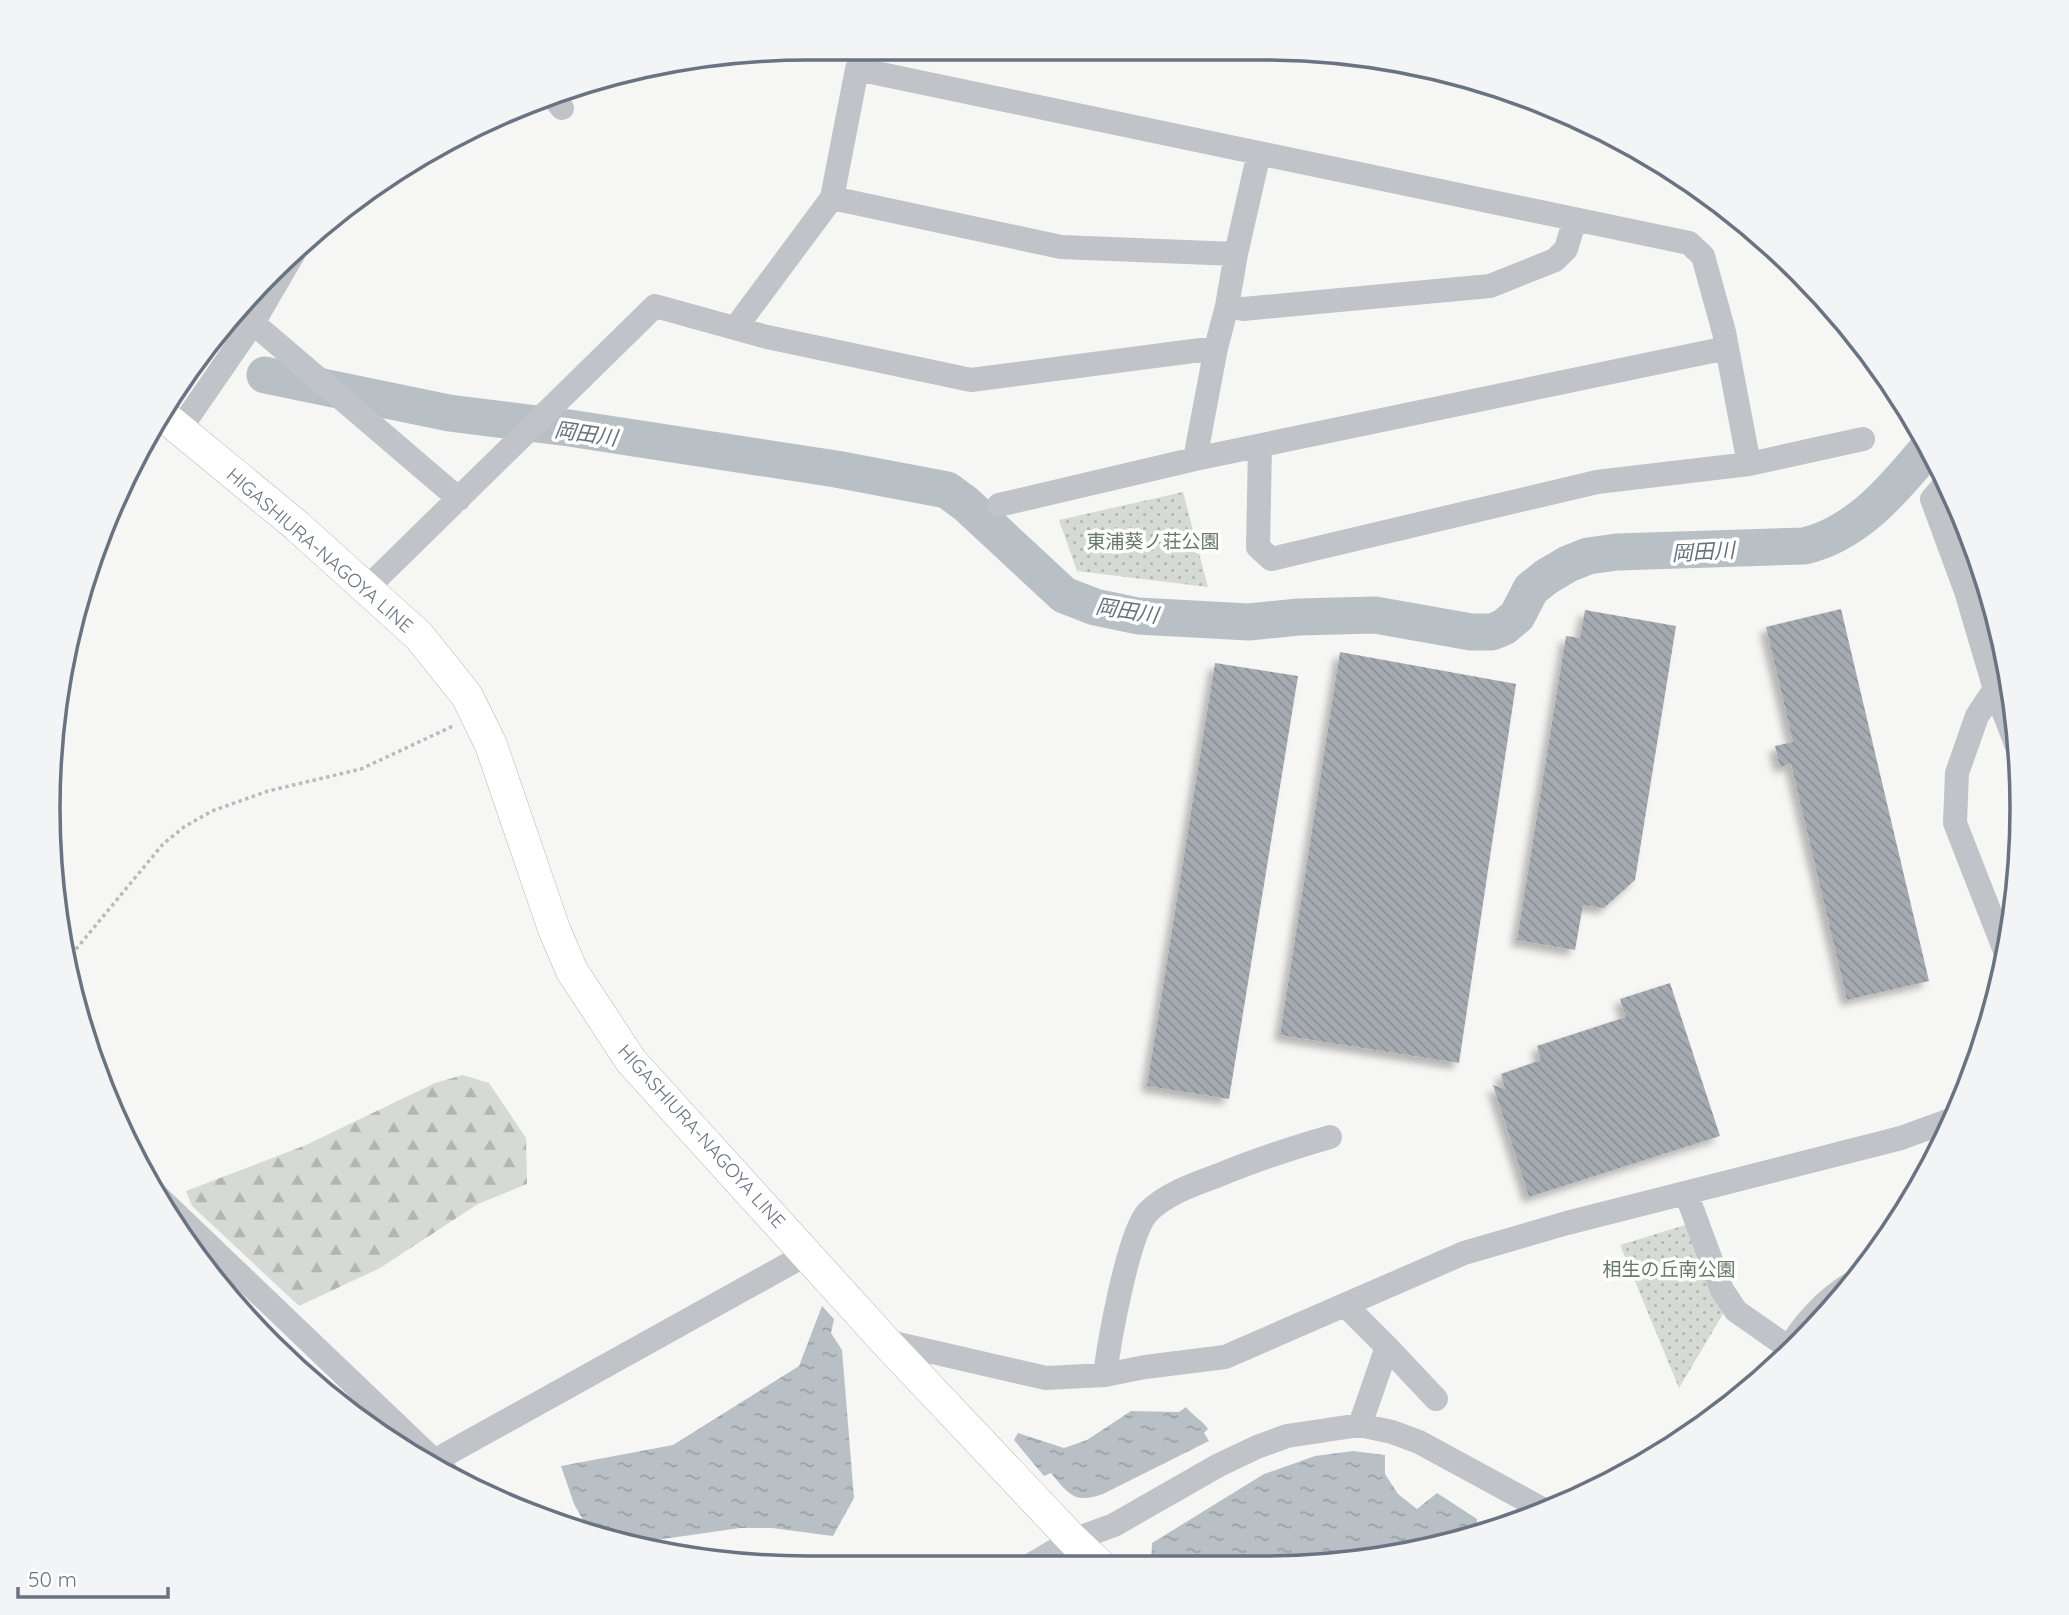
<svg xmlns="http://www.w3.org/2000/svg" width="2069" height="1615" font-family="Quicksand,'Noto Sans JP',sans-serif">
<defs>
<pattern id="forest-firs" width="22" height="20" patternUnits="userSpaceOnUse" patternTransform="scale(1.75)"><rect width="22" height="20" fill="#d5dbd4"/><path d="M5 1l3.5 6h-7zM16 11l3.5 6h-7z" fill="#b1b6b1"/></pattern>
<pattern id="park-dots" width="8" height="8" patternUnits="userSpaceOnUse" patternTransform="scale(1.75)"><rect width="8" height="8" fill="#d5dbd4"/><path d="M2 2h.1M6 6h.1" fill="none" stroke="#b1b6b1" stroke-width="1.8" stroke-linecap="round"/></pattern>
<pattern id="water-ripples" width="26" height="14" patternUnits="userSpaceOnUse" patternTransform="scale(1.75)"><rect width="26" height="14" fill="#b8c0c6"/><path d="M2 4q2-2 4 0t4 0M15 11q2-2 4 0t4 0" fill="none" stroke="#9aa0a6"/></pattern>
<pattern id="building-back-hatch" width="6" height="6" patternUnits="userSpaceOnUse" patternTransform="scale(1.75)"><rect width="6" height="6" fill="#a6abb2"/><path d="M-1 5l2 2M0 0l6 6M5-1l2 2" fill="none" stroke="#8b9096"/></pattern>
<filter id="shadow"><feDropShadow dx="-6" dy="6" stdDeviation="3.5" flood-color="#0004"/></filter>
</defs>
<rect width="100%" height="100%" fill="#f6f6f4"/>
<path fill="url(#forest-firs)" d="M463,1075l26,8 37,55 1,46 -49,20 -98,64 -81,38 -107,-100 -6,-15 120,-46 129,-62z"/>
<path fill="url(#park-dots)" d="M1183,492l25,95 -131,-16 -18,-51z
M1695,1222l28,92 -44,74 -59,-143z"/>
<path fill="url(#water-ripples)" d="M822,1306l12,13 -3,14 11,17 12,148 -21,38 -61,-8h-32l-112,16 -38,-12 -16,-28 -13,-38 112,-21 126,-79z
M1186,1407c7,9 16,13 22,22l-4,4 5,8 -106,53c-28,10 -34,1 -52,-21l-7,3 -30,-36 4,-7 46,15 23,-8 44,-29 48,1z
M1353,1451l32,4v19l13,20 19,15 20,-16 40,26 -1,14 -164,33 -161,1 1,-24 112,-69 51,-18z"/>
<g fill="none" stroke-linecap="round" stroke-linejoin="round">
<path stroke="#b8c0c6" stroke-width="37" d="M265,375l184,38 120,15 267,41 111,21 19,14 98,91 31,12 43,9 111,6 50,-5 76,-2 96,17h21l12,-5 13,-11 14,-27 15,-12 22,-13 20,-8 29,-4 187,-6c53,-12 91,-58 125,-99"/>
</g>
<path fill="url(#building-back-hatch)" filter="url(#shadow)" d="M1841,609l88,372 -82,19 -56,-236 -11,3 -5,-21 18,-4 -27,-115z
M1585,610l91,16 -41,254 -31,28 -21,-3 -8,45 -58,-10 49,-304 14,2z
M1340,652l176,32 -57,379 -179,-28z
M1215,663l83,13 -69,423 -82,-13z
M1670,983l50,153 -191,61 -36,-112 12,4 -4,-15 40,-14 -4,-14 89,-29 -6,-18z"/>
<g fill="none" stroke-linecap="round" stroke-linejoin="round">
<defs>
<path id="major" d="M160,413l136,112 123,111 48,60 24,49 63,184 18,42 59,90 254,280 188,199 29,27"/>
</defs>
<use href="#major" stroke="#b2b5b9" stroke-width="33"/>
<path stroke="#b8babd" stroke-width="3.5" stroke-dasharray="3.5 3.5" stroke-linecap="butt" d="M67,960l96,-116 21,-17 28,-16 56,-20 93,-22 92,-43"/>
<path stroke="#c0c3c7" stroke-width="24" d="M553,97l9,11
M832,198l229,49 175,7
M1227,306l16,3 247,-23 65,-26 11,-11 9,-30
M239,311l220,188
M736,327l96,-129 25,-129 832,174 14,13 21,76 25,132 -152,18 -326,77 -13,-12 2,-100
M180,429l73,-106 42,-72
M1195,459l21,-111 11,-42 9,-52 23,-101
M1749,464l114,-25
M1945,484l-13,15 34,92 29,98 -18,27 -20,57 -2,50 50,128
M999,505l196,-46 532,-111
M367,588l288,-282 112,31 204,43 245,-32
M1995,689l21,55
M153,1192l293,280
M1686,1193l36,97 14,21 53,37
M1345,1305l42,42 -27,78
M885,1341l161,37 59,-3 40,-8 80,-10 239,-104 103,-30 334,-85 52,-19
M1387,1347l49,52
M1785,1356c14,-29 41,-58 69,-74
M1105,1375c4,-32 23,-142 43,-163 19,-19 47,-28 71,-37 36,-15 73,-27 111,-38
M434,1461l373,-207
M1027,1567l46,-27 41,-15 105,-60 38,-18 30,-11 73,-11 32,7 27,10 125,68"/>
<use href="#major" stroke="#fff" stroke-width="32"/>
</g>
<g text-anchor="middle" dominant-baseline="central" stroke-width="7" stroke-linejoin="round" paint-order="stroke">
<g font-size="19" fill="#687967" stroke="#fff">
<text x="1153" y="541">東浦葵ノ荘公園</text>
<text x="1669" y="1269">相生の丘南公園</text>
</g>
<g font-size="19" fill="#697381" stroke="#fff">
<text transform="translate(320 550) rotate(41)">HIGASHIURA-NAGOYA LINE</text>
<text transform="translate(702 1136) rotate(48)">HIGASHIURA-NAGOYA LINE</text>
</g>
<g font-size="21" font-style="italic" fill="#65737e" stroke="#fff">
<text transform="translate(586 433) rotate(8)">岡田川</text>
<text transform="translate(1703 551) rotate(-3)">岡田川</text>
<text transform="translate(1127 610) rotate(9)">岡田川</text>
</g>
</g>
<path d="M0 0H2069V1615H0ZM808 60H1262A748 748 0 0 1 2010 808V808A748 748 0 0 1 1262 1556H808A748 748 0 0 1 60 808V808A748 748 0 0 1 808 60Z" fill="#f3f4f5" fill-rule="evenodd"/>
<path fill="none" stroke="#697381" stroke-width="3.5" d="M808 60H1262A748 748 0 0 1 2010 808V808A748 748 0 0 1 1262 1556H808A748 748 0 0 1 60 808V808A748 748 0 0 1 808 60Z"/>
<path d="M18 1587v10h150v-10" fill="none" stroke="#697381" stroke-width="3.5"/>
<text x="28" y="1587" font-size="21" fill="#697381" stroke="#ffffff" stroke-width="5" paint-order="stroke">50 m</text>
</svg>
